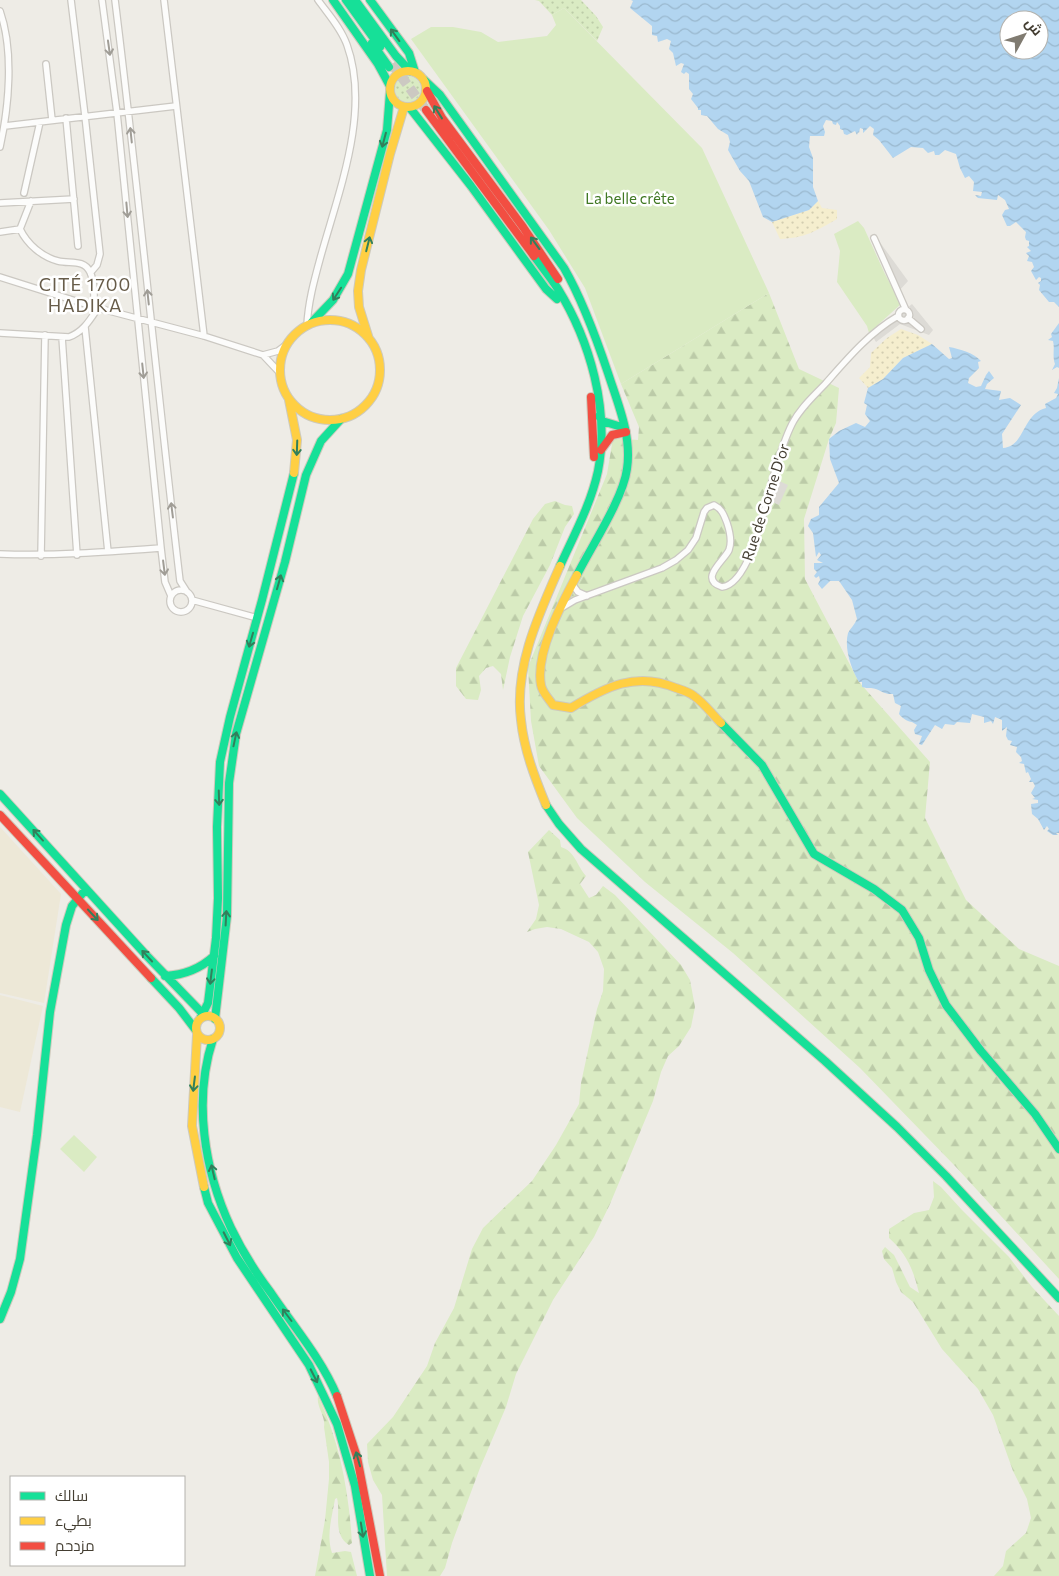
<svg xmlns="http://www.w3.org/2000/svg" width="1059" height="1576" font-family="Commissioner,Cairo,sans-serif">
<defs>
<pattern id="grass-dots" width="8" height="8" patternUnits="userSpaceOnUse" patternTransform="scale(1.25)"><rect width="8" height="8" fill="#daebc3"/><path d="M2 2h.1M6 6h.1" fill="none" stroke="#bccba8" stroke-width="1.8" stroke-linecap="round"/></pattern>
<pattern id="forest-firs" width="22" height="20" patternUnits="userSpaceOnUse" patternTransform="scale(1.25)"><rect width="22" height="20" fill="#daebc3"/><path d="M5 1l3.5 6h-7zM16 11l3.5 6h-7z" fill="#bccba8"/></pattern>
<pattern id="sand-dots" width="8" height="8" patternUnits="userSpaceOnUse" patternTransform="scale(1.25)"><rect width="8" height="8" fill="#f5eece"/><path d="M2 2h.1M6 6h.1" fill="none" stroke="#d3cdb1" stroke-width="1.8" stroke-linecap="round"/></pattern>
<pattern id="water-waves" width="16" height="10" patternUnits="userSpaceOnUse" patternTransform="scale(1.25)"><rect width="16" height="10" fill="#b2d5f0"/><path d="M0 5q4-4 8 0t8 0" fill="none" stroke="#9ab8ce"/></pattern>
</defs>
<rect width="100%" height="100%" fill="#eeece6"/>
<path fill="#ede8d7" d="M0,827l61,67 -17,109 -44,-10z
M0,995l43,11 -23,106 -20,-5z"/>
<path fill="url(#grass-dots)" d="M535,0h46l15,16 7,11 -6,14 -33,-33 -12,7 -13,-14z
M395 89a13 13 0 1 1 26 0a13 13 0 1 1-26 0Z"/>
<path fill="url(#forest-firs)" d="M769,293l30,76 40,19 -3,35 -7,16 -25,80 1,60 54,103 71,80 -5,56 41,82 53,49 40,17v313l-104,-113 -95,-98 -127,-115 -88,-71 -68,-64 -38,-52 -8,-45 -3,-54 79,-193 6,-36 25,2 1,-13 -18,-43z
M555,501l10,4 7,1 2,8 -9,13 -15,38 -27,51 -13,41 -7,33 -2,-16 -8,-8 -7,2 -7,8 2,14 -3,10 -12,-1 -10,-13v-18l77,-149 12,-15z
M549,830l11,10 1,7c14,4 16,19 25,29l-6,8 9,14 7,-3 7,-9 12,9 66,70 9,15 5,27 -4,20 -12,19 -11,10 -7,16 -8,29 -43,103 -16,33 -41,63 -37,74 -10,33 -26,61 -28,75 -7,25 -5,8h-53l-5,-81 -9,-15 -5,-18 -1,-18 26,-27 34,-51 8,-23 19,-35 18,-59 11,-21 49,-47 24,-36 23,-41 2,-21 16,-74 6,-18 1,-22 -6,-17 -9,-10 -13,-6 -15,-7 -14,-2 -12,2 -8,3 9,-13 3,-14 -11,-53z
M933,1181l8,6 21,23 47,47 23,30 27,29v260h-65l9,-10 3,-15 20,-18 5,-15 -4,-19 -14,-28 -20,-56 -15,-26 -36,-40 -29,-47 -12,-10 -5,-10 -4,-14 -8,-9 -2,-8 3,-4 9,8 16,32 9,6c-6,-24 -12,-39 -30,-55v-9l25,-16 15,-3 5,-13z
M318,1396c22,46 31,97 34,147l-3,2c-17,-11 -8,-32 -12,-47l-2,1c-3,18 -9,36 -3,54l13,-2 6,1 6,24h-42l10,-56 4,-41v-17l-5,-35c2,-11 -8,-20 -6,-31z"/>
<path fill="url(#sand-dots)" d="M818,201l4,7 15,2v9c-21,12 -32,19 -57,20l-8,-17 37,-12z
M901,329l17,6 14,9 -29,14 -20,21 -15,9 -9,-10 11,-11 1,-14 16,-15z"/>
<path fill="#daebc3" d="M564,8l138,140 67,145 -148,91 -36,-96 -36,-58 -138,-191 20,-12h22l28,5 17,10 49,-6 9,-11 -4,-10z
M858,221l6,7 21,46 16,30 -32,29 -2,-7 -30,-44 3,-31 -6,-17z
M74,1135l23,22 -13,15 -24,-23z"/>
<path fill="#dddbd6" d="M876,237l32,44 -11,12 -26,-53z
M912,304l21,26 -4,5 -29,-11 -24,18 -3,-5z
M777,480l11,5 -9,20 -11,-5z"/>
<path fill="url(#water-waves)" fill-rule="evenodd" d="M631,0h428v307l-5,-5h-5l-10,-12 1,-5 -2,-2 3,-2v-3l-2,-1 -3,3 -5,-9 3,-4 -2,-5 -5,-1 2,-5 -3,-3 5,-2 -4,-4 2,-1v-5l-3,-1 -1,-3 1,-5 -10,-10 -6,4h-3l-5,-11 3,-5 4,-1 -4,-9 -7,-5 -1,5 -19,-2 -3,-3 6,1 1,-4 -9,-1 1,-9 -5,-6 -4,2 -5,-10 -4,-14 -11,-4 -6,5h-4l-1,-4 -6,2 -5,-5 -12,-1 -18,11 -14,-18 -6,-5 1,-6 -4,-3 -7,7v-4l-3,-1 -1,5 -1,-1 -1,3 -2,-4 -8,4 -3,-1 -1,-4 -3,-1v-3l-3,-4 -1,3 -3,-1 -1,-3 -6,-1 -3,6 2,6 -1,4h-14l-1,11 4,11v29l5,14 -9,9 -37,12 -9,-5 -14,-36 -9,-10 -12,-21 2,-8 -2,-7 -10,-6 -11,-13 -6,-1v-5h-3v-2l-7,-9 2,-5 -4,-5v-15l-3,-2 -2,2 -3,-2 3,-8 -3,-1 -5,3 -3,-13 -4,-4 2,-8 -4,-2 -9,3 -1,-6 -5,-1v-9l-22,-18 3,-7zM1009,20h30v30h-30z
M1059,323v45l-2,-1 -5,3 3,-6c-3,-8 0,-16 -2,-23l-5,-1 4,-3 -1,-3z
M932,344l17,15 3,-1 -3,-11c11,2 25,6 32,14l-3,1 1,6 -10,10 -1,5 8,4 5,-1 5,-11 3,-4 5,7 -7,6 -2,5 16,2 -2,9 11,-2 11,7 -19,29 1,14c22,-1 19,-34 43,-40l-1,-4 11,-6 2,-4 -4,-1 3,-5 2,-10v455h-3l2,2h-5l-6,-4 2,-2 -2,-3 -3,4 -6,-11 -6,-5 -1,-10 7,-1v-3l-6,-1 3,-1 -4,-5 4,-7 -2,-4h-4l2,-3 -3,-7 -2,1 -2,-9 -5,-1 3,-2 -1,-4 -5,-5 1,-5 -7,-2 2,-4 -4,-1 -2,-4 1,-9 -5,4v-11l-7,-3 -2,7 -2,-3 -7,2v-6l-12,-3 -2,9 -13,-1 -3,3 -9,-1 -3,5 -7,-4 -13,20 -3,-1 3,-8 -7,-2 -1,-4 3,-5 -5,-3c-4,0 -10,-4 -13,-8l2,-8 -6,-3 -2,-9c-9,1 -13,-5 -22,-6 -3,0 -6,0 -9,-1v-5h-3c-8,-13 -15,-34 -11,-49 2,-4 7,-9 9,-14l-5,-19 -13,-19h-9l-8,8 -4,-5 2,-4 -1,-4 -3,2 -2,-2 3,-4 -3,-3v-6h9l-6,-3 4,-5 -2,-3 -3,5 -3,-24 -5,-7 3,-7 8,-4v-8l20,-24 -9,-24 -1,-20 10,-8 17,-8 9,4 5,-6 -5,-7 2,-9 -3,-2 4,-15 15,-9 20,-21z"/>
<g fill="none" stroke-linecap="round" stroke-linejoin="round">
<path stroke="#ccc9c2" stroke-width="10" stroke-dasharray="10 5" stroke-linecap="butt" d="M392,64l34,46"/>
<defs>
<path id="street" d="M71,0l14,116 15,138 -3,11 -6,7
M102,0l15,113 44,435 4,34 6,14
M115,0c24,193 42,387 65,581l7,11
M164,0l40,336
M0,11c14,40 9,95 0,136
M46,64l6,56
M66,118l12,128
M5,126l171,-20
M24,193l16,-71
M31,201l-11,28c7,15 22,28 38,32 12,3 26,-2 32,11 5,10 4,24 4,35
M0,203l74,-4
M0,232l20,-3
M874,238l32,72
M0,277l98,31 106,28 59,19 17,18
M898.5 315a5.5 5.5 0 1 1 11 0a5.5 5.5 0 1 1-11 0Z
M908,318l13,11
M307,326c1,-23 7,-45 13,-67 18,-66 51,-147 27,-214 -6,-17 -19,-31 -29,-45
M85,327l23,225
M0,333l69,4c14,-5 21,-17 29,-29
M62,337l15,218
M263,355l15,-4 8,-6
M0,554c55,2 107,-2 161,-6
M41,556l4,-221
M572,584l6,8 9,4
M170 601a11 11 0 1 1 22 0a11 11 0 1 1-22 0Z
M192,600l65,18
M560,609l15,-9 87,-32 14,-8 12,-10 8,-12 8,-26 3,-4 7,-3c8,4 10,10 13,18 3,9 5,19 2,27 -5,11 -31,29 -7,37 30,-4 44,-88 52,-113 5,-17 10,-34 18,-50 8,-16 22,-28 34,-41 22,-25 43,-50 72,-67"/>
<path id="fast" d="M333,0l45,64 12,22
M346,0l34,47
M355,0l41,56 14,15
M370,0l39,53 6,19
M372,43l17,24
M424,80l16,15 124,173c19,33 32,69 44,105 10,31 24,63 19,96 -4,30 -36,78 -50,106
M410,108l61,78 75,103 11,10
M534,256c8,11 17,22 24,33 32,52 52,121 40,182 -7,33 -24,64 -38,95
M312,322l21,-22 15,-26 39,-144 3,-38
M599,416l3,5 23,7
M721,723l41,42 52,89 60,35 28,21 17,28 10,32 17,35 35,46 54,63 24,35
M0,794l147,162 58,60
M546,805l13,19 22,25 244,212 72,66 49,49 113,122
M165,976c20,-1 35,-7 49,-20
M151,978l28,30 16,21
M201,1017l7,-14 8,-65 2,-40 -1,-71 3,-65 10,-45 32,-117 32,-127
M215,1019l12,-103 2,-133 7,-49 49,-172 21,-87 15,-34 20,-22
M213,1039c-20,61 -9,131 18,189 11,23 25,45 40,65 23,34 50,65 66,103
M204,1187l4,16 29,55 72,107 28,59 18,62 15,90
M0,1319l11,-27 9,-33 17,-124 13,-123 16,-87 6,-19 14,-17"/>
<path id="slow" d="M390 89a18 18 0 1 1 36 0a18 18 0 1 1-36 0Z
M280 370a50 50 0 1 1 100 0a50 50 0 1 1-100 0Z
M369,339l-10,-32 -1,-16 3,-21 29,-116 14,-47
M289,400l8,40 -3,33
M577,575c-15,28 -42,78 -36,110 1,7 8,14 12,20l18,3c34,-21 65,-37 105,-20 6,2 13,4 18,8 10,7 18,18 27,27
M546,805c-11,-27 -22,-55 -25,-85 -7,-53 18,-106 39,-154
M196 1028a12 12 0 1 1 24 0a12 12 0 1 1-24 0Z
M197,1035l-5,91 12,61"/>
<path id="jam" d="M427,91l15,27 81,109 35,52
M426,110l108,146
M591,397l3,60
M601,450l11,-15 14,-3
M0,815l151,163
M337,1396l20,61 23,119"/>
</defs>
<use href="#street" stroke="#cbc8c2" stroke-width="8"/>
<use href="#fast" stroke="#cecabc" stroke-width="10"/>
<use href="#slow" stroke="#cecabc" stroke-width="10"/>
<use href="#jam" stroke="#cecabc" stroke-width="10"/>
<use href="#street" stroke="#fcfcfb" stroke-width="5.5"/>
<use href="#fast" stroke="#16e098" stroke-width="8"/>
<use href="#slow" stroke="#ffcf43" stroke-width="8"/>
<use href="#jam" stroke="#f24e42" stroke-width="8"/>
</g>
<defs><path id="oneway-shaft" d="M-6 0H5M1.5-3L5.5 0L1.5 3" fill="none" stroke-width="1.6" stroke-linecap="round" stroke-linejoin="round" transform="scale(1.25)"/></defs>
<g stroke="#327f5b">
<use href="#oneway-shaft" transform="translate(395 35) rotate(-126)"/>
<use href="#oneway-shaft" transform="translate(438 112) rotate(-122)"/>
<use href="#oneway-shaft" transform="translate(384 140) rotate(105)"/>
<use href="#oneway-shaft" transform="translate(535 243) rotate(-126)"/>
<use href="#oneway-shaft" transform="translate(368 244) rotate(-76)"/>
<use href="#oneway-shaft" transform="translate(337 294) rotate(123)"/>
<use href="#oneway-shaft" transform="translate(297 448) rotate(92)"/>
<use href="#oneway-shaft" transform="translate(279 582) rotate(-74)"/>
<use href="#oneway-shaft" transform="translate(251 640) rotate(106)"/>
<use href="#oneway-shaft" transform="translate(235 739) rotate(-78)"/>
<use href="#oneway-shaft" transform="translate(219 798) rotate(88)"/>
<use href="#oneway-shaft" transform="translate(38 835) rotate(-132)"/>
<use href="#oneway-shaft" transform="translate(93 915) rotate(47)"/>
<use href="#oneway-shaft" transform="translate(226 918) rotate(-87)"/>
<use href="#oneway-shaft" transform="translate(147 956) rotate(-133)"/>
<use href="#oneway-shaft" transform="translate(211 977) rotate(97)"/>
<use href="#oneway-shaft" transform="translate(194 1084) rotate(97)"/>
<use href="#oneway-shaft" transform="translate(213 1172) rotate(-103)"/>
<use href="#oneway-shaft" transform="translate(227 1239) rotate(63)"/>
<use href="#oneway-shaft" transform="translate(287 1315) rotate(-127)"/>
<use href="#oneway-shaft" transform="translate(314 1376) rotate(63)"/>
<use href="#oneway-shaft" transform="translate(358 1459) rotate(-106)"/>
<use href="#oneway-shaft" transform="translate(362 1530) rotate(81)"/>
</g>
<g stroke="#a09d96">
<use href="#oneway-shaft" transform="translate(109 48) rotate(82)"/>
<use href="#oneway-shaft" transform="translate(131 135) rotate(-96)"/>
<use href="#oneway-shaft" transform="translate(127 210) rotate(85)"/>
<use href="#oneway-shaft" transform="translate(148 297) rotate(-96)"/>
<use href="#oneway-shaft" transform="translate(143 371) rotate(84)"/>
<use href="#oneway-shaft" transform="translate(172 510) rotate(-97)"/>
<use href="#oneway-shaft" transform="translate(164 568) rotate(83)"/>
</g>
<g text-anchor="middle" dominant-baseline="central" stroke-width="5" stroke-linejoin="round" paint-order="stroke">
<g font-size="15" fill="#407823" stroke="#fff">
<text x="630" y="198">La belle crête</text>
</g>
<g font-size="15" fill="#443e32" stroke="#fff">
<text transform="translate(765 502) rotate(-72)">Rue de Corne D'or</text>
</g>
<g font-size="18" letter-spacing="1" fill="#675c49" stroke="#fff">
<text x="85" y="284">CITÉ 1700<tspan x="85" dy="21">HADIKA</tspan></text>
</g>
</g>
<rect x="10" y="1476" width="175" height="90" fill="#ffffff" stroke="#b4b2ad"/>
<rect x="20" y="1492" width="25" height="8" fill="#16e098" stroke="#b4b2ad"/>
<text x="55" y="1501" font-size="15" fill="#443e32">سالك</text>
<rect x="20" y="1517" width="25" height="8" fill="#ffcf43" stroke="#b4b2ad"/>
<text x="55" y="1526" font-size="15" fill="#443e32">بطيء</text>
<rect x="20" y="1542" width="25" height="8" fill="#f24e42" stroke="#b4b2ad"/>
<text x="55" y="1551" font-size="15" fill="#443e32">مزدحم</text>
<g transform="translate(1024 35) rotate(50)"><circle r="24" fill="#ffffff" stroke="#b4b2ad"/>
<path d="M0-4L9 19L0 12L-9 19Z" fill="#807b71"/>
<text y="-8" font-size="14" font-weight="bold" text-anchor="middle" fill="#443e32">ش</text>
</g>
</svg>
